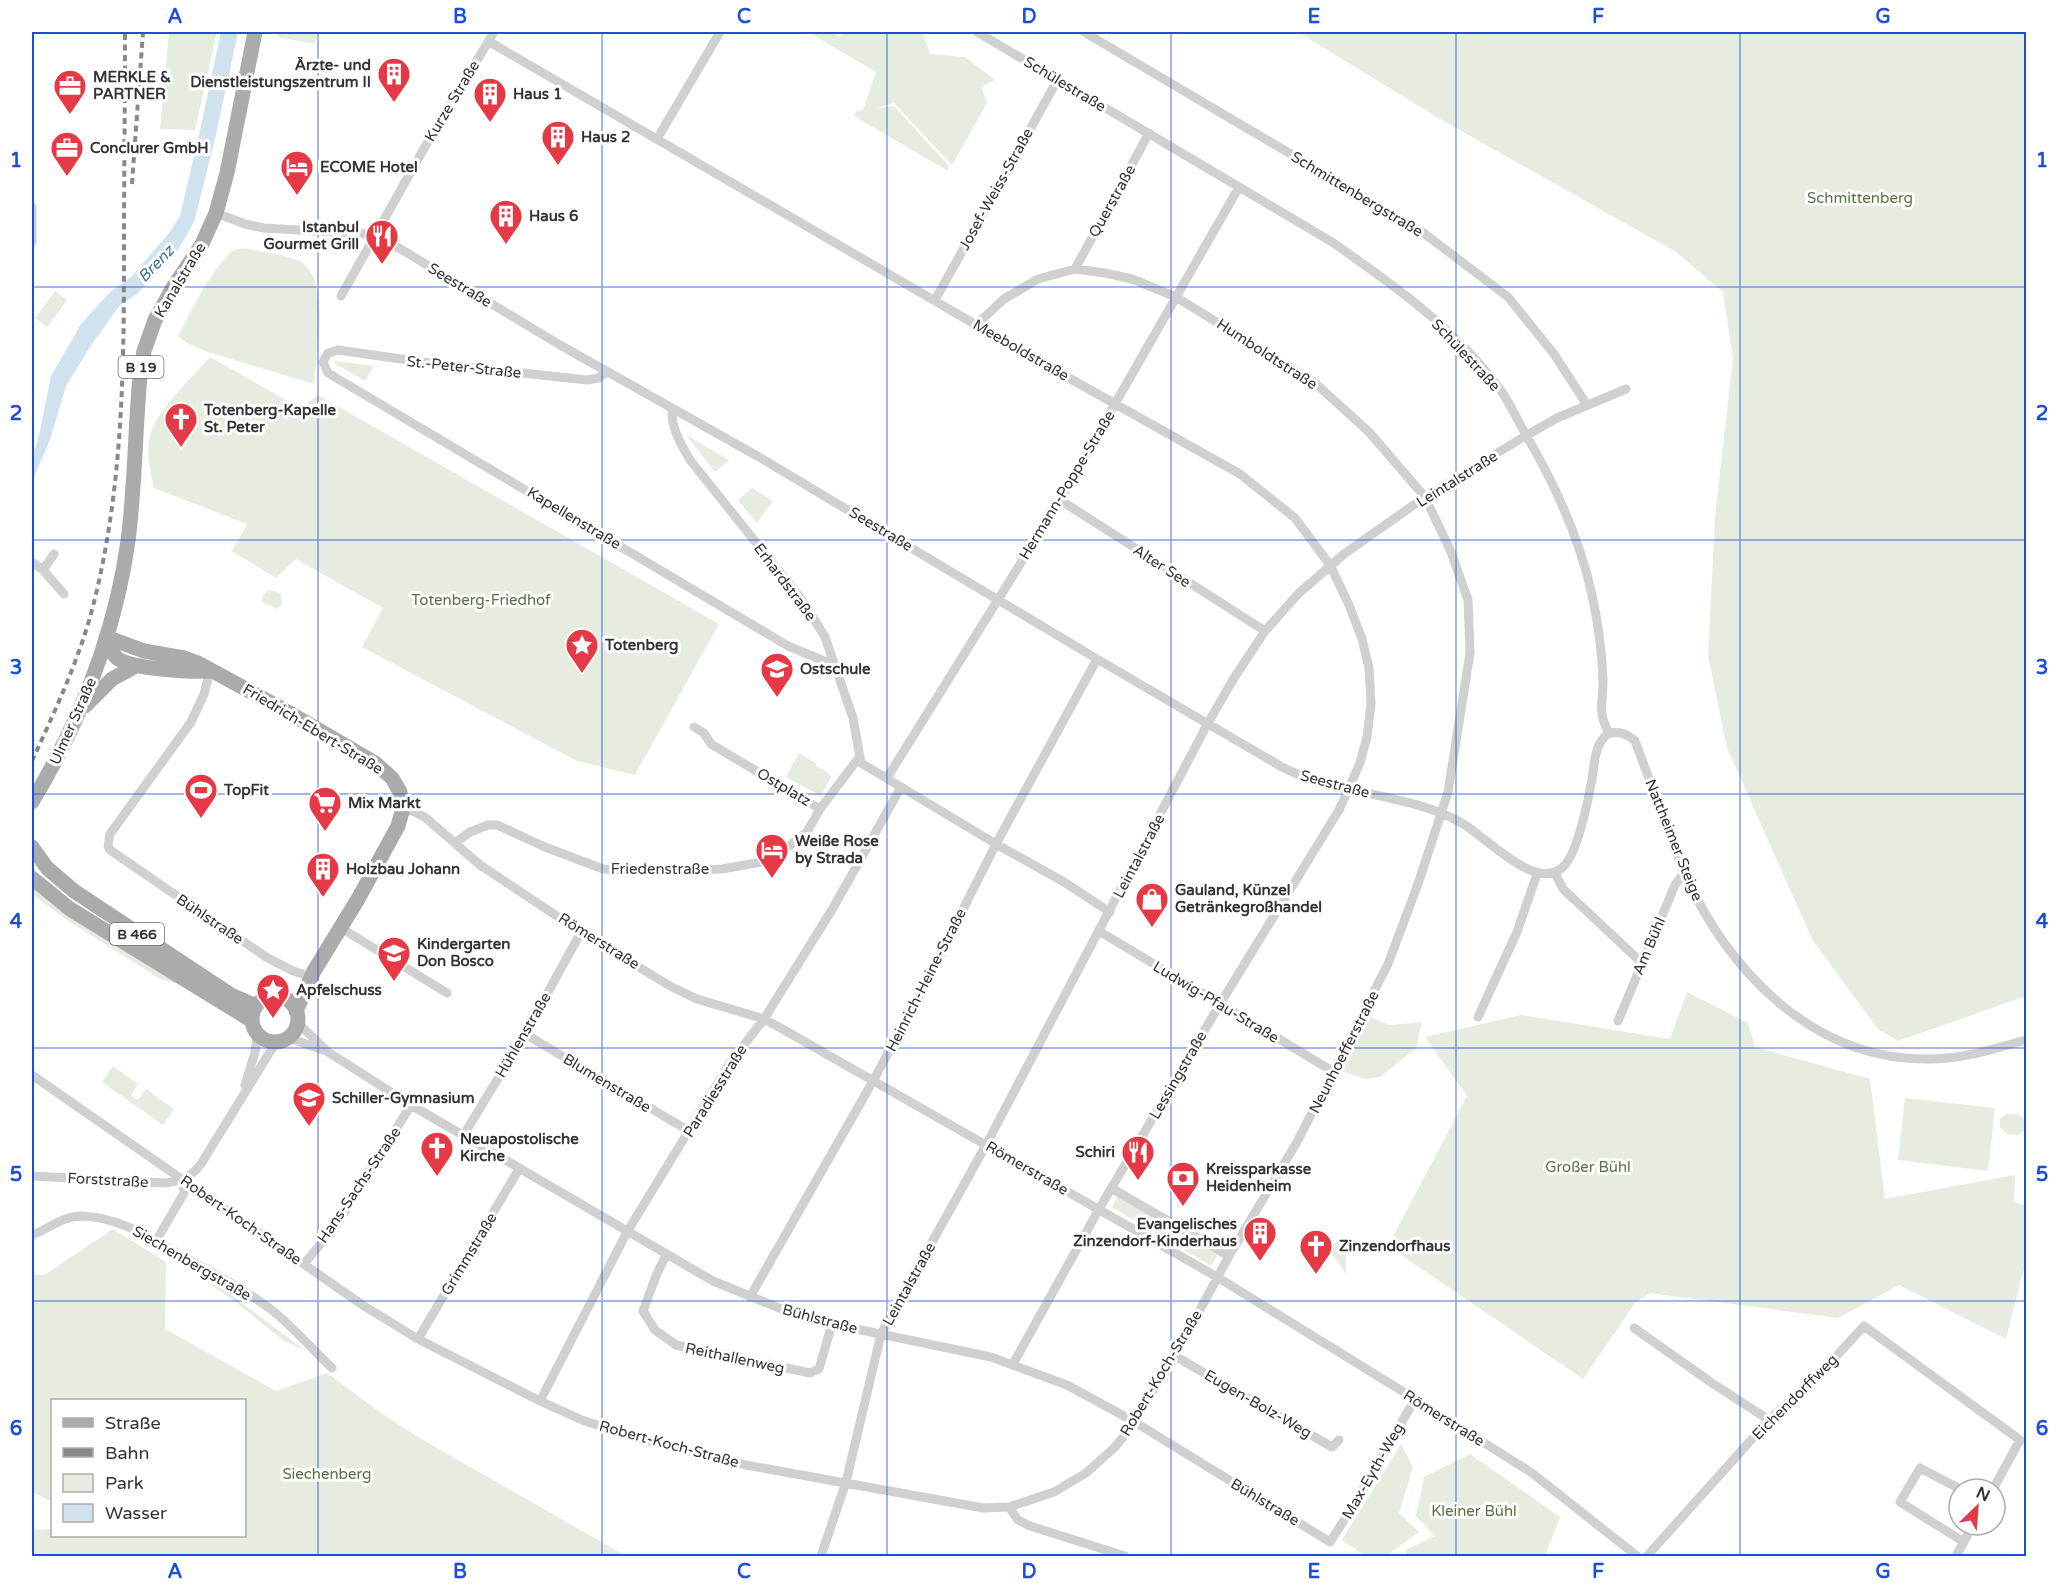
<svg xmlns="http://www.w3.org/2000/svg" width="2058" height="1588" font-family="'Varela Round',sans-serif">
<rect width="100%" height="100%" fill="#fff"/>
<path fill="#e6ecdf" d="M169,32h48l-22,98 -35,-1z
M278,32h39l-2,12 -38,-7z
M808,32h25l6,5 4,-5h42v1l38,-1 7,22 35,3 30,23 -14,7 6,16 -35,62 -58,-62 -18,5 18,-2 54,59v6l-94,-55 3,-5 6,-1 13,-38z
M1298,32h728v964l-128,45 -20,-12 -65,-88 -86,-193 -19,-92 7,-139 18,-159 -10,-66 -47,-40 -236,-133z
M242,248c15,3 47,7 59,14 30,18 15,94 13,122l-109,-33 -18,-8 -9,-7c14,-27 30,-60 51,-82 3,-4 8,-5 13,-6z
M55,291l12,9 -20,27 -12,-9z
M210,357l90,51 18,-13 401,229 -84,151 -58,-14 -215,-114 21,-39 -87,-49 -20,19 -44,-27 15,-27 -93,-36c-4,-18 -9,-38 -3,-56 7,-22 43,-57 59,-75z
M335,361l39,5 -9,15 -31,-18z
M686,435l43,25 -14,12z
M752,488l21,13 -16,22 -19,-23z
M268,590l13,3 1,11 -5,5 -16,-8 2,-6z
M799,753l18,11 -1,2 13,7 2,4 -10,19 -35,-19z
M32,888l22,18 28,19 112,63 -34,-9 -93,-59 -35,-26z
M1687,992l61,31 7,24 115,32 15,120 130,-24 -1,27 12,4v53l-20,80 -107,-54 -61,33 -188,-25 -15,10 -52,76 -195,-133 79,-150 -42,-59 96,-22 149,24z
M1370,1017l20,8 32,-3 -6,26 -36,29 -15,2 -24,-8z
M113,1066l25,18 -7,11 7,5 8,-11 28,20 -11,16 -61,-43z
M1905,1098l90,10 -7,63 -90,-11z
M2006,1114h13l7,7 -1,8 -7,6 -11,-1 -7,-7v-8z
M1119,1194l100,59 -8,13 -99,-59z
M113,1229l53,33 -1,67 111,62 51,-18 54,40 37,24 208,119h-594v-26l20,-1v7h192v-136h-192v102l-20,-10v-218l12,1z
M1324,1242l22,2v30z
M194,1267l112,84 -23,-11 -46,-37 -45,-32z
M1401,1444l12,23 -14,46 20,19 -33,24h-21l-23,-16z
M1470,1454l90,63 -15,39h-138l-2,-6 30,-14 -19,-20 8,-39z"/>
<path fill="#cfe2ee" d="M221,32h17l-23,107 -21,83 -18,32 -40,41 -16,10 -30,42 -24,39 -16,54 -18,41v-22l7,-24 12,-59 30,-52 29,-32 22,-16 37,-43 11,-17 19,-81z"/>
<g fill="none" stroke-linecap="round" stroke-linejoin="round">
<path stroke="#d0d0d0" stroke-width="9" d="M977,32l355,210c60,42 123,86 167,146 9,12 16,27 23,40 31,52 57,107 70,167 6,27 10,57 11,86 0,23 -6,30 6,52
M1084,32l337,199 87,66 46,57 33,51
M488,41l540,314 212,119 55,44 35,47 19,40 13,34 7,29 2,36 -4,33 -7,26 -21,47 -119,194 -121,205 -86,155
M657,139l63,-107
M32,207v35
M216,213l29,11 19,4 103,6 27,11 166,100 199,112 338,202 185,108c56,29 123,25 178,55 25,13 78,74 105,43 14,-17 23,-64 27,-86 3,-17 2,-35 17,-46
M1075,269l74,-136
M341,296l85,-151 68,-113
M935,300l123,-221
M606,372l-7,6 -12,2 -165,-18 -84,-12 -10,3 -5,9 5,11 460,273 48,20
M672,409c-1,20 9,35 18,51l112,140 23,37 28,81 8,45 135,81 68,38 46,30
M1060,500l205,131
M32,562l11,8 21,24
M43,570l11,-16
M210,671l-6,23 -13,28 -81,112 -2,12 2,4 156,107 27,14 16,5
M694,727l10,6 7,11 109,65
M1609,733c11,-2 18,1 26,8l49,132c45,98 128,187 244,186 34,0 66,-10 98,-19
M887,778l173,-278 179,-313
M403,808l12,4 11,6 54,47 101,67 89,54 27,13 67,20 22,12 431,246 198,122 117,74 105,83
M455,843l15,-11 18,-7h9l48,22 58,22 48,3 71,-3 40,-7 18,-9 27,-21 13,-23 40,-53
M1555,873l8,16 79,74
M341,928l106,65
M1099,931l235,141
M1478,1017l39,-85 20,-58
M1618,1021l57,-136 9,-12
M298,1023l30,29 83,53 302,176 76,31 43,12 159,33 76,28 66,36 197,121 27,-42 58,-101
M525,1034l164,97
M289,1038l34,12
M32,1075l332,231 54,33 122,62 42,19 54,18 110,27 237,43 26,-1 45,-15 32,-19 28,-25 10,-12 51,-80 54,-100 68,-114 91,-178 30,-80 30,-92 22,-139 -2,-53 -17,-48 -26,-55 -56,-65 -54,-49 -139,-86 -44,-18 -27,-6 -30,-4 -37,10 -34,20 -27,25
M245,1085l10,-33 2,-17
M463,1136l62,-102 56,-102
M32,1176l134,7c16,-2 25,-6 35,-19l75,-122
M1111,1188l118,68
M32,1235c17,-6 30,-19 50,-19 35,1 63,19 93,36 33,19 67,35 98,59 21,17 39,38 59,57
M156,1241l28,-48 -1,-14
M666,1255l-10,21 -13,35 12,19 21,15 134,28 9,-4 13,-45
M304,1264l33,-40 74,-119
M750,1297l123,-216 52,-96 71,-141 101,-185
M1634,1328l78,55 57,37
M418,1339l101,-170
M1175,1356l157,91 7,-7
M540,1401l87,-169 103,-169 34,-44 69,-111 68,-121
M1960,1489l-40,-21 -20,34 64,40
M1009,1507l9,13 12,6 95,30
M821,1556l25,-74 35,-148 105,-189 222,-422 26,-45 31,-47 34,-38 45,-39 81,-57 102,-62 30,-17 69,-29
M1647,1556l122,-136 60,-56 35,-38 156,114 -27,49
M1956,1556l17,-31"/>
<path stroke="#ababab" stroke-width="15" d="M106,637l38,14 40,7 14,5 88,48 89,52 17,15 8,14 3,16 -5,18 -40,73 -44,72 -18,40
M106,637c3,7 5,16 11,21 13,11 74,14 93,13
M85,706l27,-27 24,-13
M32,802c48,-80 83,-168 96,-261 7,-54 7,-110 12,-165l4,-25 11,-31 19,-34 27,-40 15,-33 11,-40 28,-141
M32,847l15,21 27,23 157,104 25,11
M32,878l38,31 181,111
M252 1019a23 23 0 1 1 46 0a23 23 0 1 1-46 0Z"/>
<path stroke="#888" stroke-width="4" stroke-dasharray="6 4.5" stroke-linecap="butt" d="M132,184l11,-152
M32,761c22,-48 46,-99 60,-151 31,-119 32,-239 32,-361 0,-72 1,-145 1,-217"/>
</g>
<path fill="none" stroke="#1d4ed8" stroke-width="1.5" stroke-opacity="0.55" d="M318,32v1524M602,32v1524M887,32v1524M1171,32v1524M1456,32v1524M1740,32v1524M32,287h1994M32,540h1994M32,794h1994M32,1048h1994M32,1301h1994"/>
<defs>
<symbol id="building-pin" viewBox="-11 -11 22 30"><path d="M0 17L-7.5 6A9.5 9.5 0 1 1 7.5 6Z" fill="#e63946" stroke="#fff"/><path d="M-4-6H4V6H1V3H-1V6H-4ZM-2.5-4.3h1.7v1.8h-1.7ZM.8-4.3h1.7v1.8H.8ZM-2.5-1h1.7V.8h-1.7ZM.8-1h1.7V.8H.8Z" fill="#fff"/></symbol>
<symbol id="office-pin" viewBox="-11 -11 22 30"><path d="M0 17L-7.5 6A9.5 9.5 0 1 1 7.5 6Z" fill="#e63946" stroke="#fff"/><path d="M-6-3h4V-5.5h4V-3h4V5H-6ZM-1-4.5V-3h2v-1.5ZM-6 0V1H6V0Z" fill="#fff"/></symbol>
<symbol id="hotel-pin" viewBox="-11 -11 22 30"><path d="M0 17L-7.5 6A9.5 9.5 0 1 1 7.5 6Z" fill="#e63946" stroke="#fff"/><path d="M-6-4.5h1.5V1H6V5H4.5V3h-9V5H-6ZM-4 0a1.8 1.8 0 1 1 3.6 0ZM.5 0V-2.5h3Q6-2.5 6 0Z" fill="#fff"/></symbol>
<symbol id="restaurant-pin" viewBox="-11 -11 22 30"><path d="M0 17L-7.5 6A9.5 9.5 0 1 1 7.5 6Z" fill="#e63946" stroke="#fff"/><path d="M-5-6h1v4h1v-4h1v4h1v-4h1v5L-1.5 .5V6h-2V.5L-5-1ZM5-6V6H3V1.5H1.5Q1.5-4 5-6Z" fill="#fff"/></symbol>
<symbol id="church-pin" viewBox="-11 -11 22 30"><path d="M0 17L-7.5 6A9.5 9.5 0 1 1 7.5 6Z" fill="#e63946" stroke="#fff"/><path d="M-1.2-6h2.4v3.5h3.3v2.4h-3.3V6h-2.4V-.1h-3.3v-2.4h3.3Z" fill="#fff"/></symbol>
<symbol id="sight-pin" viewBox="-11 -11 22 30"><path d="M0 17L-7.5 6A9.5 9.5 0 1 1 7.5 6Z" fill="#e63946" stroke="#fff"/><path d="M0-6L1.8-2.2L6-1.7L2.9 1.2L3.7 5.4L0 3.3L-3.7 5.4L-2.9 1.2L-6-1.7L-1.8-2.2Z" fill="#fff"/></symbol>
<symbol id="school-pin" viewBox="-11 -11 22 30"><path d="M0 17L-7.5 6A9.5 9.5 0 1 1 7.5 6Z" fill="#e63946" stroke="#fff"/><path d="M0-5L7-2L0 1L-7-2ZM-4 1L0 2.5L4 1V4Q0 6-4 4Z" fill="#fff"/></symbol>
<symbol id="stadium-pin" viewBox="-11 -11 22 30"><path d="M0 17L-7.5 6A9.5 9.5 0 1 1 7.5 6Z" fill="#e63946" stroke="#fff"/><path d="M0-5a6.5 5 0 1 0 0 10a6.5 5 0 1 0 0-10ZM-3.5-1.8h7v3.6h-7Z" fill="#fff"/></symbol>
<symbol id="supermarket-pin" viewBox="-11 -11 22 30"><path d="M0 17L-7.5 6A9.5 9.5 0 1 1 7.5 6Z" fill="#e63946" stroke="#fff"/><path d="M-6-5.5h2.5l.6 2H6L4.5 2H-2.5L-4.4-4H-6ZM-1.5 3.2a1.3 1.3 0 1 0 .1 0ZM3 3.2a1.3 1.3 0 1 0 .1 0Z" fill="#fff"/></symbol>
<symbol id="shop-pin" viewBox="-11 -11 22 30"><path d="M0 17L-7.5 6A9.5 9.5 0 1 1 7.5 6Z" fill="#e63946" stroke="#fff"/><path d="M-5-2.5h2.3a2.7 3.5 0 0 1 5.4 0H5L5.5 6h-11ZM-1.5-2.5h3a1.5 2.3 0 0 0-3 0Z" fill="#fff"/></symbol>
<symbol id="bank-pin" viewBox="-11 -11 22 30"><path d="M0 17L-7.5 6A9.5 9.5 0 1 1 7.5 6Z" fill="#e63946" stroke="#fff"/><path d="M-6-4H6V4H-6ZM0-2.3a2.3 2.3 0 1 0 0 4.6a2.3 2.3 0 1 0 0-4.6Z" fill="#fff"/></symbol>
</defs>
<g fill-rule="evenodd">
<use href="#building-pin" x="375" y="55" width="38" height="52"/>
<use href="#office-pin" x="51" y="67" width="38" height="52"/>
<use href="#building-pin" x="471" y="75" width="38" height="52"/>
<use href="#building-pin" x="539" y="118" width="38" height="52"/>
<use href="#office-pin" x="48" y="129" width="38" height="52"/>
<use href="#hotel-pin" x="278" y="148" width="38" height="52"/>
<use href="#building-pin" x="487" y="197" width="38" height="52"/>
<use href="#restaurant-pin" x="363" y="217" width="38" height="52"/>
<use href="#church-pin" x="162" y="400" width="38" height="52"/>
<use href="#sight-pin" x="563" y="626" width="38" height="52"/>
<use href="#school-pin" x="758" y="650" width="38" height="52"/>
<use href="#stadium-pin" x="182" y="771" width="38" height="52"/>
<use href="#supermarket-pin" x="306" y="784" width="38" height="52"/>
<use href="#hotel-pin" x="753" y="831" width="38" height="52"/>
<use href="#building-pin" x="304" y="850" width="38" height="52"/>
<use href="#shop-pin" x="1133" y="880" width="38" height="52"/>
<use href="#school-pin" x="375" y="934" width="38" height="52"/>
<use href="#sight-pin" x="254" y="971" width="38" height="52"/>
<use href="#school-pin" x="290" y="1079" width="38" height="52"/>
<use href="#church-pin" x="418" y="1129" width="38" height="52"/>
<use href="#restaurant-pin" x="1119" y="1133" width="38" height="52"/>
<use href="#bank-pin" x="1164" y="1159" width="38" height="52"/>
<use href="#building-pin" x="1241" y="1214" width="38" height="52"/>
<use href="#church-pin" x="1297" y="1227" width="38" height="52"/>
</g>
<g text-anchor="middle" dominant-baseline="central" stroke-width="6" stroke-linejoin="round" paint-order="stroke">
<g fill="#fff" stroke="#707070" stroke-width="1.5">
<rect x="118.5" y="356" width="45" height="22" rx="4.5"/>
<rect x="110" y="923" width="54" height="22" rx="4.5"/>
</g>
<g font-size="14" font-weight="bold" fill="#333">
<text x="141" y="367">B 19</text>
<text x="137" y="934">B 466</text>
</g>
<g font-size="15" font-weight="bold" fill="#333" stroke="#fff" text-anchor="start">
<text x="371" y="65" text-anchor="end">Ärzte- und<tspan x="371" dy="17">Dienstleistungszentrum II</tspan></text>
<text x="93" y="77">MERKLE &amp;<tspan x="93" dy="17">PARTNER</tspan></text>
<text x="513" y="94">Haus 1</text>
<text x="581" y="137">Haus 2</text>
<text x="90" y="148">Conclurer GmbH</text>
<text x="320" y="167">ECOME Hotel</text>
<text x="529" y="216">Haus 6</text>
<text x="359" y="227" text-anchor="end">Istanbul<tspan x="359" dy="17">Gourmet Grill</tspan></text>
<text x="204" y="410">Totenberg-Kapelle<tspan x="204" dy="17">St. Peter</tspan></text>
<text x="605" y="645">Totenberg</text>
<text x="800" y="669">Ostschule</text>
<text x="224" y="790">TopFit</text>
<text x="348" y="803">Mix Markt</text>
<text x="795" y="841">Weiße Rose<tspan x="795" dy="17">by Strada</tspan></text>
<text x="346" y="869">Holzbau Johann</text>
<text x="1175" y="890">Gauland, Künzel<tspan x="1175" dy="17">Getränkegroßhandel</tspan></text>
<text x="417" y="944">Kindergarten<tspan x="417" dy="17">Don Bosco</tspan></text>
<text x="296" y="990">Apfelschuss</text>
<text x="332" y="1098">Schiller-Gymnasium</text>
<text x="460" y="1139">Neuapostolische<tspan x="460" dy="17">Kirche</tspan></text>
<text x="1115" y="1152" text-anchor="end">Schiri</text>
<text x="1206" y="1169">Kreissparkasse<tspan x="1206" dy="17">Heidenheim</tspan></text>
<text x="1237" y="1224" text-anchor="end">Evangelisches<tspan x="1237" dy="17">Zinzendorf-Kinderhaus</tspan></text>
<text x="1339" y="1246">Zinzendorfhaus</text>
</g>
<g font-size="15" fill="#333" stroke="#fff">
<text transform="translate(1065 84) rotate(31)">Schülestraße</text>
<text transform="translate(452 101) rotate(-59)">Kurze Straße</text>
<text transform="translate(996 189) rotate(-61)">Josef-Weiss-Straße</text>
<text transform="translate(1357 194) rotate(31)">Schmittenbergstraße</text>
<text transform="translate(1112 201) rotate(-61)">Querstraße</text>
<text transform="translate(180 280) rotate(-59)">Kanalstraße</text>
<text transform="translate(460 285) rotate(31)">Seestraße</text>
<text transform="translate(1021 350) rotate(30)">Meeboldstraße</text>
<text transform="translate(1267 354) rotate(33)">Humboldtstraße</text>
<text transform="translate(1466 355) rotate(47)">Schülestraße</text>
<text transform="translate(464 367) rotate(6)">St.-Peter-Straße</text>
<text transform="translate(1457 479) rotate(-32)">Leintalstraße</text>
<text transform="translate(1067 485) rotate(-59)">Hermann-Poppe-Straße</text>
<text transform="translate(574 518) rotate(31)">Kapellenstraße</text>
<text transform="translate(881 529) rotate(31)">Seestraße</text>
<text transform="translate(1162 566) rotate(33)">Alter See</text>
<text transform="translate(785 582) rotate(53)">Erhardstraße</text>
<text transform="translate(73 721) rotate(-66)">Ulmer Straße</text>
<text transform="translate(313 729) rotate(31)">Friedrich-Ebert-Straße</text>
<text transform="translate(1335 784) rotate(15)">Seestraße</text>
<text transform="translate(784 787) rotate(31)">Ostplatz</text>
<text transform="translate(1674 840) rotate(68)">Nattheimer Steige</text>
<text transform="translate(1139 856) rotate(-62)">Leintalstraße</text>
<text x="660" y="869">Friedenstraße</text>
<text transform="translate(210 919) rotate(34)">Bühlstraße</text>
<text transform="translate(599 941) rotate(32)">Römerstraße</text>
<text transform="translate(1649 946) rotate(-67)">Am Bühl</text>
<text transform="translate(926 980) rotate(-63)">Heinrich-Heine-Straße</text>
<text transform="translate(1216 1002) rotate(31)">Ludwig-Pfau-Straße</text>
<text transform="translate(523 1035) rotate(-60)">Hühlenstraße</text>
<text transform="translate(1344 1052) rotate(-63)">Neunhoefferstraße</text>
<text transform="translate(1178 1075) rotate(-60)">Lessingstraße</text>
<text transform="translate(607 1083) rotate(31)">Blumenstraße</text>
<text transform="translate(715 1091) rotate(-58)">Paradiesstraße</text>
<text transform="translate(1027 1168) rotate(30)">Römerstraße</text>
<text transform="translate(108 1180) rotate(3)">Forststraße</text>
<text transform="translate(359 1185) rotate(-56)">Hans-Sachs-Straße</text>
<text transform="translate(241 1220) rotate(35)">Robert-Koch-Straße</text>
<text transform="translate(469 1254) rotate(-59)">Grimmstraße</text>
<text transform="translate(192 1263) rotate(30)">Siechenbergstraße</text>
<text transform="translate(909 1284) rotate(-61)">Leintalstraße</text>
<text transform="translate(820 1319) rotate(15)">Bühlstraße</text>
<text transform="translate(735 1358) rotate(12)">Reithallenweg</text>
<text transform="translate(1161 1373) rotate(-59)">Robert-Koch-Straße</text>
<text transform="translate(1795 1397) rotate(-45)">Eichendorffweg</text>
<text transform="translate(1258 1404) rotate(30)">Eugen-Bolz-Weg</text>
<text transform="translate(1444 1418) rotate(32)">Römerstraße</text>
<text transform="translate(669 1444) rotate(15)">Robert-Koch-Straße</text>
<text transform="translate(1373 1471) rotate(-60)">Max-Eyth-Weg</text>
<text transform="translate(1265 1502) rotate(31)">Bühlstraße</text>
</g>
<g font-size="15" fill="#56703f" stroke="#fff">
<text x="1860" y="198">Schmittenberg</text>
<text x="481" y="600">Totenberg-Friedhof</text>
<text x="1588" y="1167">Großer Bühl</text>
<text x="327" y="1474">Siechenberg</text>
<text x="1474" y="1511">Kleiner Bühl</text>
</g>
<g font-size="16" font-style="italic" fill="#3f7597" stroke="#fff">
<text transform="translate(156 264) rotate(-46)">Brenz</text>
</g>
</g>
<rect width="2058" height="1588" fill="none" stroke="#ffffff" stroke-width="66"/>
<rect x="51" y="1399" width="195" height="138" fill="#ffffff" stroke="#adadad" stroke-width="1.5"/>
<rect x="63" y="1418" width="30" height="9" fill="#ababab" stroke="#adadad" stroke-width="1.5"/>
<text x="105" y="1429" font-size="18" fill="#333333">Straße</text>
<rect x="63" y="1448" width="30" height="9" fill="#888888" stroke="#adadad" stroke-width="1.5"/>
<text x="105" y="1459" font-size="18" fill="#333333">Bahn</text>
<rect x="63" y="1474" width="30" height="18" fill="#e6ecdf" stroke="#adadad" stroke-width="1.5"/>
<text x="105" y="1489" font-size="18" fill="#333333">Park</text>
<rect x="63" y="1504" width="30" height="18" fill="#cfe2ee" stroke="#adadad" stroke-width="1.5"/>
<text x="105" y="1519" font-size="18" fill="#333333">Wasser</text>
<g transform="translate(1977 1507) rotate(25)"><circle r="28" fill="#ffffff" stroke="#adadad" stroke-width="1.5"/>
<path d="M0-4.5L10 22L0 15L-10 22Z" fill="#e63946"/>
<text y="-9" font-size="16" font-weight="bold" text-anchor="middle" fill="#333333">N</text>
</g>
<rect x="33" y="33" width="1992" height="1522" fill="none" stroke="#1d4ed8" stroke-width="2"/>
<g font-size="20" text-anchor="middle" font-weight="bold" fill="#1d4ed8">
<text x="175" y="23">A</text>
<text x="460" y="23">B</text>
<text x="744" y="23">C</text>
<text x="1029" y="23">D</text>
<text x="1314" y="23">E</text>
<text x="1598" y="23">F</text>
<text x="1883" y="23">G</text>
<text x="16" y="167">1</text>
<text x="2042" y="167">1</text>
<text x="16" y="420">2</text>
<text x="2042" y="420">2</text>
<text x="16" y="674">3</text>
<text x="2042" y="674">3</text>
<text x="16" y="928">4</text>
<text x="2042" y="928">4</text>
<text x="16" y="1181">5</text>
<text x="2042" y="1181">5</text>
<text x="16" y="1435">6</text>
<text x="2042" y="1435">6</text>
<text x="175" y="1578">A</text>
<text x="460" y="1578">B</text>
<text x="744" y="1578">C</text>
<text x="1029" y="1578">D</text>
<text x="1314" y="1578">E</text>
<text x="1598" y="1578">F</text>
<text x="1883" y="1578">G</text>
</g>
</svg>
